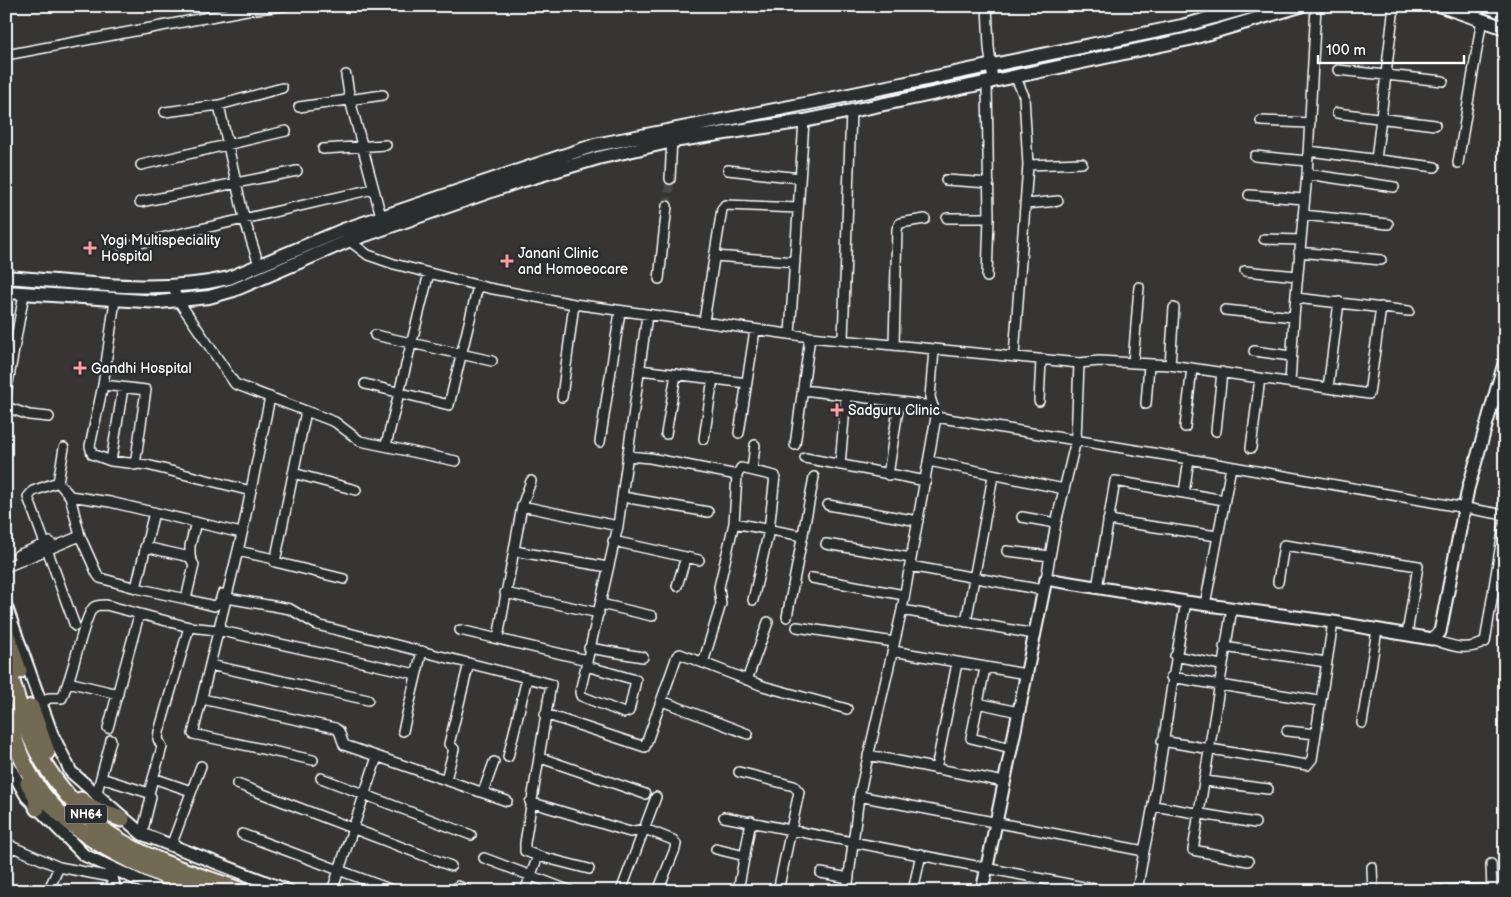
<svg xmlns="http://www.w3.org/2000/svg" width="1511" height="897" font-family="'Balsamiq Sans',sans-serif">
<rect width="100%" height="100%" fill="#363534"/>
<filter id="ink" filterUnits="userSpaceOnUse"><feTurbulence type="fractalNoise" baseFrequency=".02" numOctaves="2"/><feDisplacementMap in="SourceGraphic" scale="10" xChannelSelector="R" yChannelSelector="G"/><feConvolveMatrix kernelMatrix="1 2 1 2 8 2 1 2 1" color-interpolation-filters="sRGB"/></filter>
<g filter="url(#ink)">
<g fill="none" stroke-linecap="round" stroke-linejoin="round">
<path stroke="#4a4948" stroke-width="9" stroke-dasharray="9 4.5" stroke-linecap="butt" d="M667,206l3,-27"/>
<defs>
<path id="minor" d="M987,6l2,41 4,34
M6,55l241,-45 37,-4
M1338,70l105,11
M346,75l4,25 31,116
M987,83l2,135 -2,59
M219,105l25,113 15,47
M299,107l84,-12
M165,112l54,-7 63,-17
M1337,113l98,12
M1261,121l49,2
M323,149l63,-4
M1309,151l126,16
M1255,156l52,5
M1376,160l18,-154
M1458,163l24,-144
M141,165l145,-34
M1028,165l54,-2
M728,170l72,8
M1307,174l87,13
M670,179l2,-42
M946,180l43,3
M1249,195l55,4
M140,202l157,-31
M1026,204l32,-3
M1303,215l85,9
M947,218h42
M347,239l21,16 26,9 94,24 86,16 236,33 269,26 20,-2 71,4 199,29 12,-87
M1264,239l37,1
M123,247l250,-58
M1299,252l82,8
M715,256l80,6
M1245,271l52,5
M659,279l8,-73
M173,287l5,13 57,84 100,38 25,19 96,20
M1296,298l113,13
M115,300l-12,85 -13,61 2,8 19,7 36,4 104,26
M1225,310l69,7
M704,321l18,-112 3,-4 73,3
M790,334l14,-213
M375,335l117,26
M843,339l8,-228
M894,345l3,-116 3,-6 25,-4
M1254,351l37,5
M1014,356l14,-191 -4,-69 -9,-20
M1133,363l6,-76
M1170,365l4,-57
M640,370l107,13
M1290,383l4,-66 13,-143 9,-168
M365,384l84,21 29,-119
M103,385l43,5 -11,75
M1328,388l11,-86
M803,390l130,16
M6,394l18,-100
M270,397l-28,137 -49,200 120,26
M562,397l12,-93
M1039,401l2,-41
M1146,404l3,-39
M6,407l23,8 20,2
M306,411l-31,151 69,17
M936,417l253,42 316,56
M1185,427l7,-59
M1216,431l6,-59
M739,433l16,-103
M666,434l10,-60
M704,439l9,-61
M600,442l20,-130
M386,445l43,-172
M795,445l15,-108
M1251,448l9,-70
M627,456l23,2 87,17
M805,458l121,23
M111,461l12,-73
M929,461l135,28
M840,465l6,-69
M752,470l3,-25
M293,473l63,17
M888,475l11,-72
M58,482l6,-34
M1184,493l5,-34
M70,496l10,40 17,38 3,4 36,10
M623,497l85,15
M828,505l90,16
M522,506l96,20
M154,512l-18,76 50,11 8,-34 -4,-8v-11l6,-24
M1022,517l34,6
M1108,520l109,16
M734,523l69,13
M613,541l86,19
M826,544l85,14
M145,547l45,10
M238,551l36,8
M514,551l94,16
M1007,551l43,5
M18,555l32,-13
M910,566l133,24
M6,567l74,-31
M812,578l92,17
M1046,579l10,-56 20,-83 3,-77
M1278,582l6,-37 134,21 -11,68
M677,586l9,-29
M1097,588l18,-107 109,19
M505,593l94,20
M227,598l63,11 27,16 234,59 -26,159v8l13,5 -13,35
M186,599l28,7 6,-4 2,-8
M601,604l51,12
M1205,605l26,-138
M1232,608l-39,242 55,11
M902,610l132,24
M787,617l27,-140
M966,622l27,-146
M75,626l-47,-129 5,-6 25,-9 12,14 40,6 127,30
M797,627l97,15
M460,630l127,30
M498,638l24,-132 9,-25
M1432,639c19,7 34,13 53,3l20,-123
M1224,647l102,15
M589,648l54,9
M893,651l133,23
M1175,656l46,9
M703,663l18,-59 -2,-17 15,-64 3,-48 4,-7 34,8 -6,54 -16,70
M210,665l158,35
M586,666l50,14 -7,31 -5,2 -43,-17 -1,-4 38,-166 29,-211
M985,668l-14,70 40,10
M1171,677l148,24
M747,680l21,-58
M118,694l-50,-12c5,-12 18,-70 26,-75 3,-2 8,-2 12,-2l83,22 28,3 199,44
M202,699l133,29 4,3 5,14 163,56
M662,701l86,33
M978,703l40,9
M41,704l8,-6h13l6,-16
M545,714l100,33 32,-91 3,-2 83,32 84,23
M1362,723l15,-93
M108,728l31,-113
M403,731l19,-80
M1287,731l29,3
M1162,741l145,24 5,-6 21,-137
M868,755l136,27
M508,757l19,-79
M541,758l104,36
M936,769l21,-106
M739,772l55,14 5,6 -21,99
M101,778l48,15
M153,778l38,13
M321,778l150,57
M446,779l8,-30 -5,-5 20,-81
M1205,781l63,8
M237,784l214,82
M483,792l11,-30
M96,796l15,-56
M859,796l285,55c18,-82 26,-166 42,-249
M530,802l100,30 15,-3 28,11 3,4 -1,5 -17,42
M1154,806l101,17
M724,817l380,74
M142,834l9,-37 -2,-4 13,-46 -4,-8 1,-7 30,-105
M242,834l153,57
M6,844l53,23 52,10
M171,846l30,-80
M716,849l29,7
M538,856l51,13
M6,858l5,-13
M484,858l87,33
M1491,864l1,27
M1372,867l1,24
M821,873l28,5
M458,886l11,5
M1438,890l54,-1
M48,891l11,-24
M332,891l45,-134
M621,891l35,-94
M738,891l13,-70
M847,891l12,-95 43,-186 34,-193 -6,-20 4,-47
M913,891l8,-37
M1137,891l7,-40"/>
<path id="tertiary" d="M6,606l46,128 19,38 71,62 147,57
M6,761l21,36 57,58 78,36
M110,868l5,23
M982,891l64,-312 140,23 147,20 99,17 8,-7 28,-143 37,-129"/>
<path id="secondary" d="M1441,6l64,22
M1486,6l19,7
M6,277c74,5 150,18 223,1l114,-48 252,-85 220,-43 367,-76 71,-20
M6,292l153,10 50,-5 25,-7 114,-49 169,-59 81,-24 75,-17 131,-20 199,-42 186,-40 111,-33"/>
<path id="trunk" d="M6,632l13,39
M6,662c8,24 14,49 23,72 17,41 54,86 93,108 36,22 80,34 120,49
M31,707l16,45
M6,714c6,15 10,32 17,47 34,75 106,99 176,130
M28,783l8,13 1,12
M81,800l12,9 29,10"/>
</defs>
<use href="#minor" stroke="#fff" stroke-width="12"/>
<use href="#tertiary" stroke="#fff" stroke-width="15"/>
<use href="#secondary" stroke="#fff" stroke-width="16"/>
<use href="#trunk" stroke="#fff" stroke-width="19"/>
<use href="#minor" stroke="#2a2d2e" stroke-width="9"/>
<use href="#tertiary" stroke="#2a2d2e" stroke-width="11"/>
<use href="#secondary" stroke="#2a2d2e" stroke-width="12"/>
<use href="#trunk" stroke="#736b52" stroke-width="15"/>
</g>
</g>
<g fill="#ff9aa2" stroke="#2a2d2e" stroke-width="2">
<path d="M87.5 240.5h5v5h5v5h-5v5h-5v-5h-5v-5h5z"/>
<path d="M504.5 253.5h5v5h5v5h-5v5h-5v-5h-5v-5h5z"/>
<path d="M77.5 360.5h5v5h5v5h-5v5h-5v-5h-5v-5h5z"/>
<path d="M834.5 402.5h5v5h5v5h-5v5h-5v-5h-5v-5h5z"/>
</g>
<g text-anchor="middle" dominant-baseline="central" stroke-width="5" stroke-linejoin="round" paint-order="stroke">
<rect fill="#2a2d2e" stroke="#bfc0c0" stroke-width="1" x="65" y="804.5" width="42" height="19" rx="4"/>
<g font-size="12" font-weight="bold" fill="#fff">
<text x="86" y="814">NH64</text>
</g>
<g font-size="14" fill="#fff" stroke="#2a2d2e" text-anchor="start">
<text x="101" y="240">Yogi Multispeciality<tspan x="101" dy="16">Hospital</tspan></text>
<text x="518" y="253">Janani Clinic<tspan x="518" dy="16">and Homoeocare</tspan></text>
<text x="91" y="368">Gandhi Hospital</text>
<text x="848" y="410">Sadguru Clinic</text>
</g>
</g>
<rect width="1511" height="897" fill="none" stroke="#2a2d2e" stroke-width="25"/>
<rect x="12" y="12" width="1486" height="872" fill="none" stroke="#fff" stroke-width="2" filter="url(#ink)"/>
<path d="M1318 55v8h146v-8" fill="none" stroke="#ffffff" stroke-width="2.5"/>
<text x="1326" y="55" font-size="15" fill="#ffffff" stroke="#2a2d2e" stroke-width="4" paint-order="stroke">100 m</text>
</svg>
